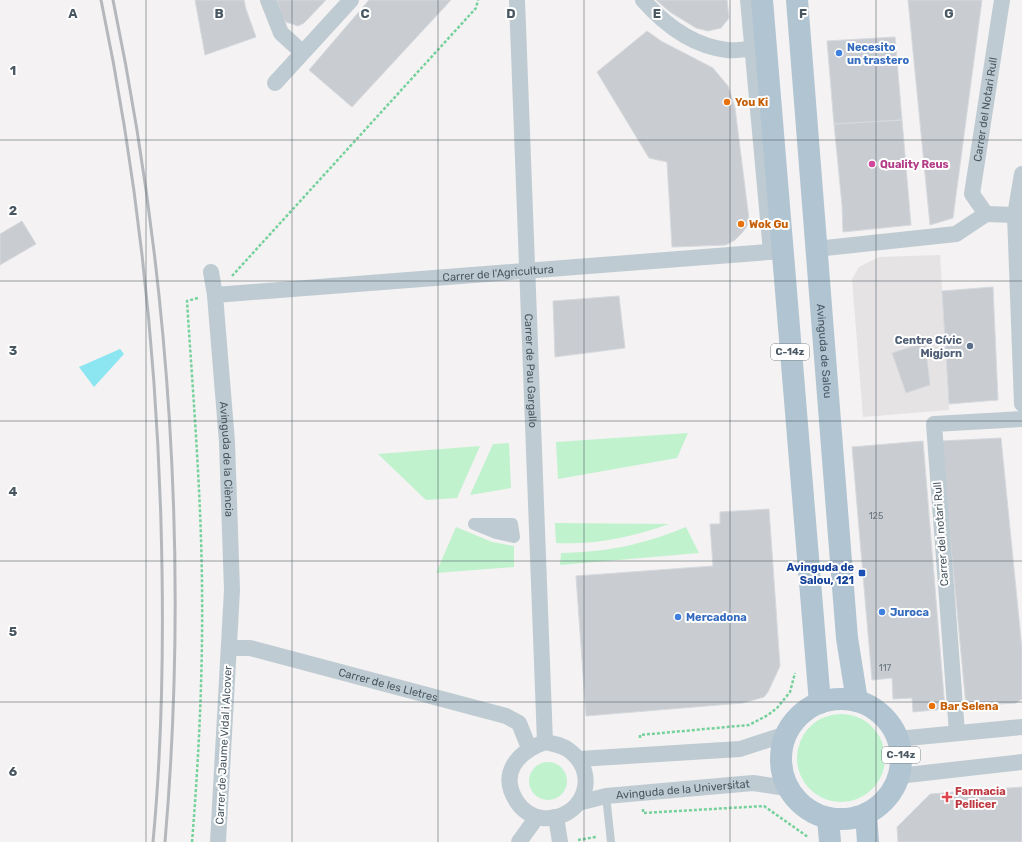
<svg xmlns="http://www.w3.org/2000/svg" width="1022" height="842" font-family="Rubik,sans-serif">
<rect width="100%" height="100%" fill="#f4f2f2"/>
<path fill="#e5e3e4" d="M940,255l9,155 -86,7 -11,-138 7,-12 20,-10z"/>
<path fill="#c0f2ce" d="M688,433l-11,25 -119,21 -2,-37z
M509,443l2,45 -41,7 23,-51z
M480,446l-23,52 -31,2 -48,-46z
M555,523l114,1c-37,13 -73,21 -113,19z
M456,527l36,15 22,4v21l-78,6z
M686,527l13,26 -139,12 1,-12c47,-1 81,-8 125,-26z
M797 758a44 44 0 1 1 88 0a44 44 0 1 1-88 0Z
M529 781a19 19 0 1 1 38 0a19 19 0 1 1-38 0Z"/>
<path fill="#8be6f1" d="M120,349l4,5 -30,33 -15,-20z"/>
<path fill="#c9cdd2" stroke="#d6d9dd" d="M195,0h49l2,9 10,28 -51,18z
M277,0h49l-22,23 -6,3 -12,-4 -4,-6z
M369,0h82l-99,107 -43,-37z
M656,0h71l2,18 -8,10 -13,3 -12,-3 -26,-16z
M908,0h74l-29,218 -23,7z
M647,31l14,10 52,27 15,18 4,12 3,10 14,111 -2,7 -5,7 -7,7 -9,5 -54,2 -5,-85 -18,-4 -52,-86z
M895,37l7,83 -68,4 -7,-83z
M902,120l9,105 -68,7 -1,-27 -8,-81z
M22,221l14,23 -36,21v-31z
M993,287l5,113 -49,4 -7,-113z
M619,296l6,52 -70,9 -2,-56z
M925,342l5,43 -24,8 -14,-40z
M1001,438l21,211v50l-6,4 -50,3 -25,-265z
M923,441l22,268 -32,3 -1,-14 -19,1 -1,-21 -20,2 -20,-233z
M769,509l11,157 -12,26 -4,5 -21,6 -157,13 -10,-140 137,-10 -3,-42h10v-12z
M1022,787v55h-124l-1,-15 33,-33z"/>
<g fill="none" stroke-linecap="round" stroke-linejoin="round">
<path stroke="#76d29c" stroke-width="2.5" stroke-dasharray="3 2" stroke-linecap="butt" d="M232,276l244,-268 2,-8
M640,738v-3l109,-10 19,-10 9,-7 13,-16 5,-19
M643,809v4l121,-7 44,31
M578,840l18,-3
M192,842c7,-86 11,-171 10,-257 -1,-95 -9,-190 -15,-284l11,-3"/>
<path stroke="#bfcbd2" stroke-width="8" d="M606,796l5,46"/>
<path stroke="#bfcbd2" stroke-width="12" d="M474,524h38l2,13 -18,-4z"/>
<g stroke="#bfcbd2" stroke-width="16">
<path d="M268,0l13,33 21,19"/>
<path id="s1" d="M517,0l28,742"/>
<path d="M643,0c22,25 50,46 84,50 8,1 17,-1 25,-1"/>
<path d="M748,0l23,252"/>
<path d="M275,83l76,-83"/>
<path d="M1022,174l-7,41 7,189"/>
<path id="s2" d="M986,214l-14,-20 30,-194"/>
<path d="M986,214l29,1"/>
<path d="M816,249l140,-15 30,-20"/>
<path id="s3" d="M211,272l4,23 12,147 5,148 -14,252"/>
<path id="s4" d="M215,295l567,-44"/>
<path id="s5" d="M229,648h21l256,68 13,7 10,25"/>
<path d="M957,733l-23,-309 88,-5"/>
<path d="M897,739l125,-12"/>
<path d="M545,742c9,2 18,3 25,9 32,25 11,71 -28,67 -10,-1 -20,-8 -25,-16 -19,-29 1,-50 28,-60z"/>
<path d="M579,759l161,-10 46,-15"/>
<path d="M898,776l124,-14"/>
<path id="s6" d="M578,803l28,-7 147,-13 34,5"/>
<path d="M556,817l4,25"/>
<path d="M519,842l18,-25"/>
</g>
<g stroke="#b1c4d1" stroke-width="22">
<path d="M762,0l58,703"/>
<path id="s7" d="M797,0l50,638 10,63"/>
<circle cx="841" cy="759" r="60"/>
<path d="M866,814l2,28"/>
<path d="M828,818l2,24"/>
</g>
<path stroke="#b4b8bc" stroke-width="3" d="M101,0c36,172 55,348 60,523 3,107 2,213 -8,319
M113,0c57,275 76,562 52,842"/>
</g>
<path fill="none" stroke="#485761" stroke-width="1" stroke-opacity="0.55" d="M146,0v842M292,0v842M438,0v842M584,0v842M730,0v842M876,0v842M0,140h1022M0,281h1022M0,421h1022M0,561h1022M0,702h1022"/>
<g fill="#3f7fe0" stroke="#fff" stroke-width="1.5">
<circle cx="839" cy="53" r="4"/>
<circle cx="882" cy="612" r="4"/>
<circle cx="678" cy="617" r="4"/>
</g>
<g fill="#e8710a" stroke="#fff" stroke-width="1.5">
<circle cx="727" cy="102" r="4"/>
<circle cx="741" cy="224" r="4"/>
<circle cx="932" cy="706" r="4"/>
</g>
<circle fill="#d1479c" stroke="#fff" stroke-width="1.5" cx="872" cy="164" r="4"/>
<circle fill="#5c6f8a" stroke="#fff" stroke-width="1.5" cx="970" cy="346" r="4"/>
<rect fill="#1a4fb4" stroke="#fff" stroke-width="1.5" x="858" y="569" width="8" height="8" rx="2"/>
<path fill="#e0444e" stroke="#fff" stroke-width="1.5" d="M945 791h4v4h4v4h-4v4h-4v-4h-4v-4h4z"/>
<g text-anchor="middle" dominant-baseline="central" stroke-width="4" stroke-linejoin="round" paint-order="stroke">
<g font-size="9" fill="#68747d">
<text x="876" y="516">125</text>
<text x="885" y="668">117</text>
</g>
<g fill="#fff" stroke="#7f8990" stroke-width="1">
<rect x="771" y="344" width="38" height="16" rx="3"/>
<rect x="882" y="747" width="38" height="16" rx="3"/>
</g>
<g font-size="10" font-weight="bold" fill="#485761">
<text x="790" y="352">C-14z</text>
<text x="901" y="755">C-14z</text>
</g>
<g font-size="11" font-weight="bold" fill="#366cbe" stroke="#fff" text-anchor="start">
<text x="847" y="47">Necesito<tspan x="847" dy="13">un trastero</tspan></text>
<text x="890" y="612">Juroca</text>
<text x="686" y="617">Mercadona</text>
</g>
<g font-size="11" font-weight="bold" fill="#c56008" stroke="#fff" text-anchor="start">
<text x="735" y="102">You Ki</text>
<text x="749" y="224">Wok Gu</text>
<text x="940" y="706">Bar Selena</text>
</g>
<g font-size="11" fill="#485761" stroke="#fff">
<text stroke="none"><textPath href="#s2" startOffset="110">Carrer del Notari Rull</textPath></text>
<text stroke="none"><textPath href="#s4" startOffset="284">Carrer de l'Agricultura</textPath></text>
<text stroke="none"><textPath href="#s7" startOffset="352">Avinguda de Salou</textPath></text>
<text stroke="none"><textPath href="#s1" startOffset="371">Carrer de Pau Gargallo</textPath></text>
<text stroke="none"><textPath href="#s3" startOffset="188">Avinguda de la Ciència</textPath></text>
<text transform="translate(941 534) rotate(-94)">Carrer del notari Rull</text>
<text stroke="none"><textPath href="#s5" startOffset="164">Carrer de les Lletres</textPath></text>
<text transform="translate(224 745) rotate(-87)">Carrer de Jaume Vidal i Alcover</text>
<text stroke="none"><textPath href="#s6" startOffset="106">Avinguda de la Universitat</textPath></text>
</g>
<g font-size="11" font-weight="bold" fill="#b23c85" stroke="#fff" text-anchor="start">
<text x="880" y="164">Quality Reus</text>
</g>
<g font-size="11" font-weight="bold" fill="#4e5e75" stroke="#fff" text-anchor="end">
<text x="962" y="340">Centre Cívic<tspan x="962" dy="13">Migjorn</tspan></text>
</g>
<g font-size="11" font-weight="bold" fill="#164399" stroke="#fff" text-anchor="end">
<text x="854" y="567">Avinguda de<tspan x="854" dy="13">Salou, 121</tspan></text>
</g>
<g font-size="11" font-weight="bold" fill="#be3a42" stroke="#fff" text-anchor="start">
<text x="955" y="791">Farmacia<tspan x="955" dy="13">Pellicer</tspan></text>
</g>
</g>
<g font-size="13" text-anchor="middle" font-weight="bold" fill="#485761" stroke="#fff" stroke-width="4" stroke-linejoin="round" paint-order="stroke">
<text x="73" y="18">A</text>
<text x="219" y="18">B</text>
<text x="365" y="18">C</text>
<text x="511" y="18">D</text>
<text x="657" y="18">E</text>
<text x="803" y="18">F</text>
<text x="949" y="18">G</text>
<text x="13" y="75">1</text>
<text x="13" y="215">2</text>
<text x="13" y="355">3</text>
<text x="13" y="496">4</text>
<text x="13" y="636">5</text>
<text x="13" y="776">6</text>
</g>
</svg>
